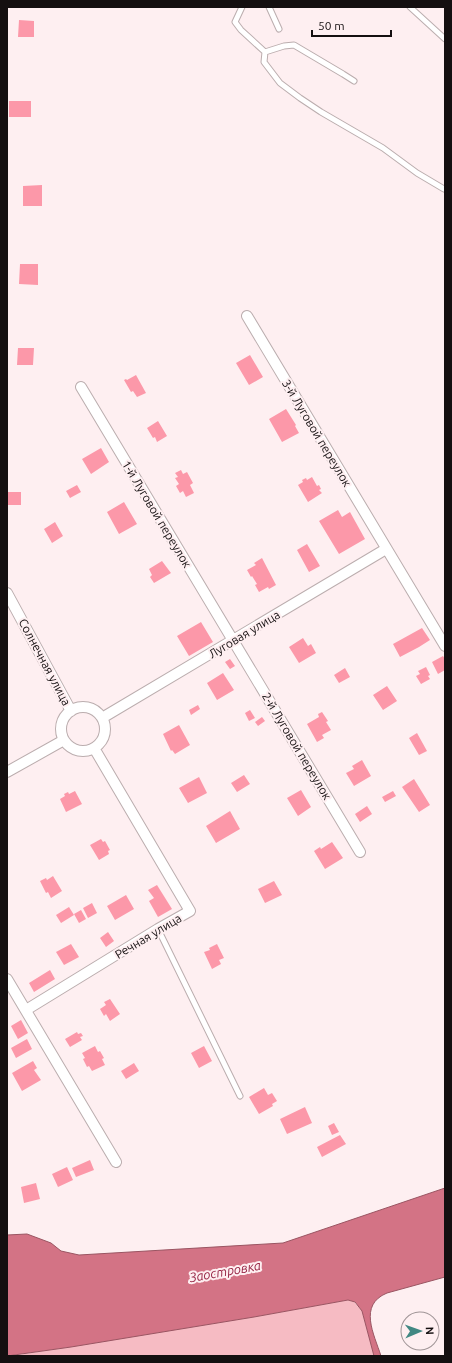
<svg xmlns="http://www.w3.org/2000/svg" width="452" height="1363" font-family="Ubuntu,sans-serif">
<rect width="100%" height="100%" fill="#feeff1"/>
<path fill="#f6bbc3" d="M348,1300l6,2 8,9 12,45h-362l242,-39z"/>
<path fill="#d37385" stroke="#9a5562" d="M445,1188v89l-58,16c-29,12 -13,41 -6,63h-7l-12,-45 -7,-9 -7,-2 -94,17 -183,30 -64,9v-121l20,-1 24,9 10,8 18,4 204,-12z"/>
<path fill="#fc98a9" d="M19,20l15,1v16h-16z
M9,101h22v16h-22z
M42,185v21h-19v-20z
M20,264h18v21l-19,-1z
M18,348h16l-1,17h-16z
M250,355l13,22 -14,8 -13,-22z
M136,375l10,18 -9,4 -4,-6 -2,1 -7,-12 2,-1 1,1z
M286,409l10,16 -1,1 4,7 -17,9 -13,-23z
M158,421l9,15 -10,6 -2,-5 -2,1 -6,-10z
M101,448l8,14 -18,12 -9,-15z
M181,470l2,4 4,-2 6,11 -3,2 4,8 -8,4 -3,-6 -3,2 -4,-7 3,-2 -4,-6 3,-1 -3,-4z
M312,477l5,9 2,-1 2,4 -2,1 3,3 -14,9 -10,-17 5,-3 -1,-2 4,-2 1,2z
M77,485l4,7 -11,6 -4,-7z
M7,492h14v13h-14z
M124,502l13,22 -18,10 -12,-22z
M338,510l4,7 8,-5 15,27 -26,15 -20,-33z
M55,522l8,14 -11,7 -8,-14z
M307,544l13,22 -11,6 -12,-22z
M262,558l14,27 -7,4 -1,-2 -9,5 -4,-7 2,-1 -5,-8 -1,1 -4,-7 9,-5 -2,-2z
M162,561l9,12 -17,10 -4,-6 2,-2 -3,-6z
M201,622l12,20 -24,14 -12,-20z
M422,628l8,12 -11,7 -2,-4 2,4 -19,10 -7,-13z
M303,638l5,8 3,-2 5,9 -17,10 -10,-16z
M443,656l2,3v11l-7,4 -6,-12z
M230,659l5,7 -5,3 -5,-7z
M426,667l4,8 -2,1 2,3 -9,5 -5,-8 4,-2 -2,-3z
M345,668l5,9 -11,6 -5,-8z
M223,673l11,17 -17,10 -10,-17z
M387,686l10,15 -14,9 -10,-15z
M198,705l2,4 -9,6 -2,-5z
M250,710l5,8 -6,3 -4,-8z
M322,712l6,9 -2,1 5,8 -9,5 2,3 -7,4 -10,-18 12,-7 -1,-3z
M262,717l3,4 -7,5 -3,-4z
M179,725l11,20 -15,9 -3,-4 -1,1 -8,-17z
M417,733l10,18 -8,4 -10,-17z
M362,760l9,16 -17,10 -8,-13 8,-4 -2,-3z
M244,775l6,9 -13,8 -6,-9z
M199,777l8,16 -19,10 -9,-15z
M414,779l16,26 -11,7 -17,-25z
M301,790l10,17 -13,9 -11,-18z
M75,791l7,13 -16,8 -6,-13 5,-3 -1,-2 4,-2 1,2z
M393,791l3,5 -11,6 -3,-5z
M367,806l5,8 -12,8 -5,-8z
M230,811l10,18 -24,14 -10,-17z
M101,839l2,3 2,-1 5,9 -2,1 1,3 -10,6 -9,-15z
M332,842l11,16 -18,11 -11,-18 6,-4 1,2z
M53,876l9,15 -11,7 -3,-6 -2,1 -6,-12 6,-3 1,2z
M274,881l8,14 -17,8 -7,-14z
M157,885l15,24 -14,8 -9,-16 5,-3 -6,-8z
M126,895l8,14 -19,11 -8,-14z
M92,903l5,10 -9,5 -5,-10z
M69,907l5,8 -13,8 -5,-8z
M81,910l5,9 -7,4 -5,-9z
M108,932l6,9 -8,6 -6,-9z
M71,944l8,13 -15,8 -8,-13z
M217,944l7,14 -5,2 2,4 -9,5 -8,-17 6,-2 -1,-2z
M50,970l5,9 -21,13 -5,-9z
M110,999l10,15 -10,7 -4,-7 -2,2 -4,-7 6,-4 -2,-3z
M21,1020l7,13 -10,6 -7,-13z
M77,1032l1,2 3,-1 2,3 -3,1 2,3 -12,7 -5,-8z
M27,1039l5,10 -16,9 -5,-10z
M95,1046l3,6 2,-1 4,7 -2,1 3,6 -13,6 -3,-5 -2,1 -4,-8 2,-1 -3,-5z
M204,1046l8,15 -13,7 -8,-15z
M33,1061l4,7 -3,2 7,10 -19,11 -10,-18z
M134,1063l5,8 -13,8 -5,-8z
M264,1088l4,7 4,-2 5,8 -5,3 1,2 -14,8 -10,-17z
M305,1107l7,16 -25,11 -7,-15z
M334,1123l5,9 -7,3 -4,-9z
M340,1135l6,9 -24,13 -5,-10z
M90,1160l4,10 -18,7 -4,-9z
M67,1167l6,13 -15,7 -6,-13z
M36,1183l4,16 -16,4 -3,-16z"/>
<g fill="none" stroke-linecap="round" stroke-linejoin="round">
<defs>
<path id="service" d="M242,7l-7,15 6,8 24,22 19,-6 10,-1 49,29 11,7
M269,7l10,22
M410,7l35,32
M265,52l-1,10 16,21 20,15 21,14 62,36 34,25 27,16
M158,929l82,167"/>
<path id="minor" d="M247,316l198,330
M81,387l279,465
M7,593l64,118
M61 729a22 22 0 1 1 44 0a22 22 0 1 1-44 0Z
M102,718l284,-169
M7,772l57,-32
M7,979l109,183
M26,1010l132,-81 32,-18 -96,-163"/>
</defs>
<use href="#service" stroke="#bbadae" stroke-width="7"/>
<use href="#minor" stroke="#bbadae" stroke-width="12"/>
<use href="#service" stroke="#fff" stroke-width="5"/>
<use href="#minor" stroke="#fff" stroke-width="10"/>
</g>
<g text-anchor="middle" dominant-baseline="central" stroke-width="4" stroke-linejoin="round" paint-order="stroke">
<g font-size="12" fill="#140f10" stroke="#feeff1">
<text transform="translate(317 433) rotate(59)">3-й Луговой переулок</text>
<text transform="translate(157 514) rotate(59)">1-й Луговой переулок</text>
<text transform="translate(244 634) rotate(-31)">Луговая улица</text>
<text transform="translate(45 662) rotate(62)">Солнечная улица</text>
<text transform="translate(297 746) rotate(59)">2-й Луговой переулок</text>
<text transform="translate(148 936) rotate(-31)">Речная улица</text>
</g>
<g font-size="13" font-style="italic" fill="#972545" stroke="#feeff1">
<text transform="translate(225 1271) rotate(-10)">Заостровка</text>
</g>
</g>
<rect width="452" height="1363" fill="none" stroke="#140f10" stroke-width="16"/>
<g transform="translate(420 1331) rotate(88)"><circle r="19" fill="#feeff1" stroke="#a09597"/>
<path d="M0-3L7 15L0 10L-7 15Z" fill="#418883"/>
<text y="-6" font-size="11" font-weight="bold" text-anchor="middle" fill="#140f10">N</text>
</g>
<path d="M312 30v6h79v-6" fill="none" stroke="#140f10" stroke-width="2"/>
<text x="318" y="30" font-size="12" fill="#140f10" stroke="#feeff1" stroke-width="3" paint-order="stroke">50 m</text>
</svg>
